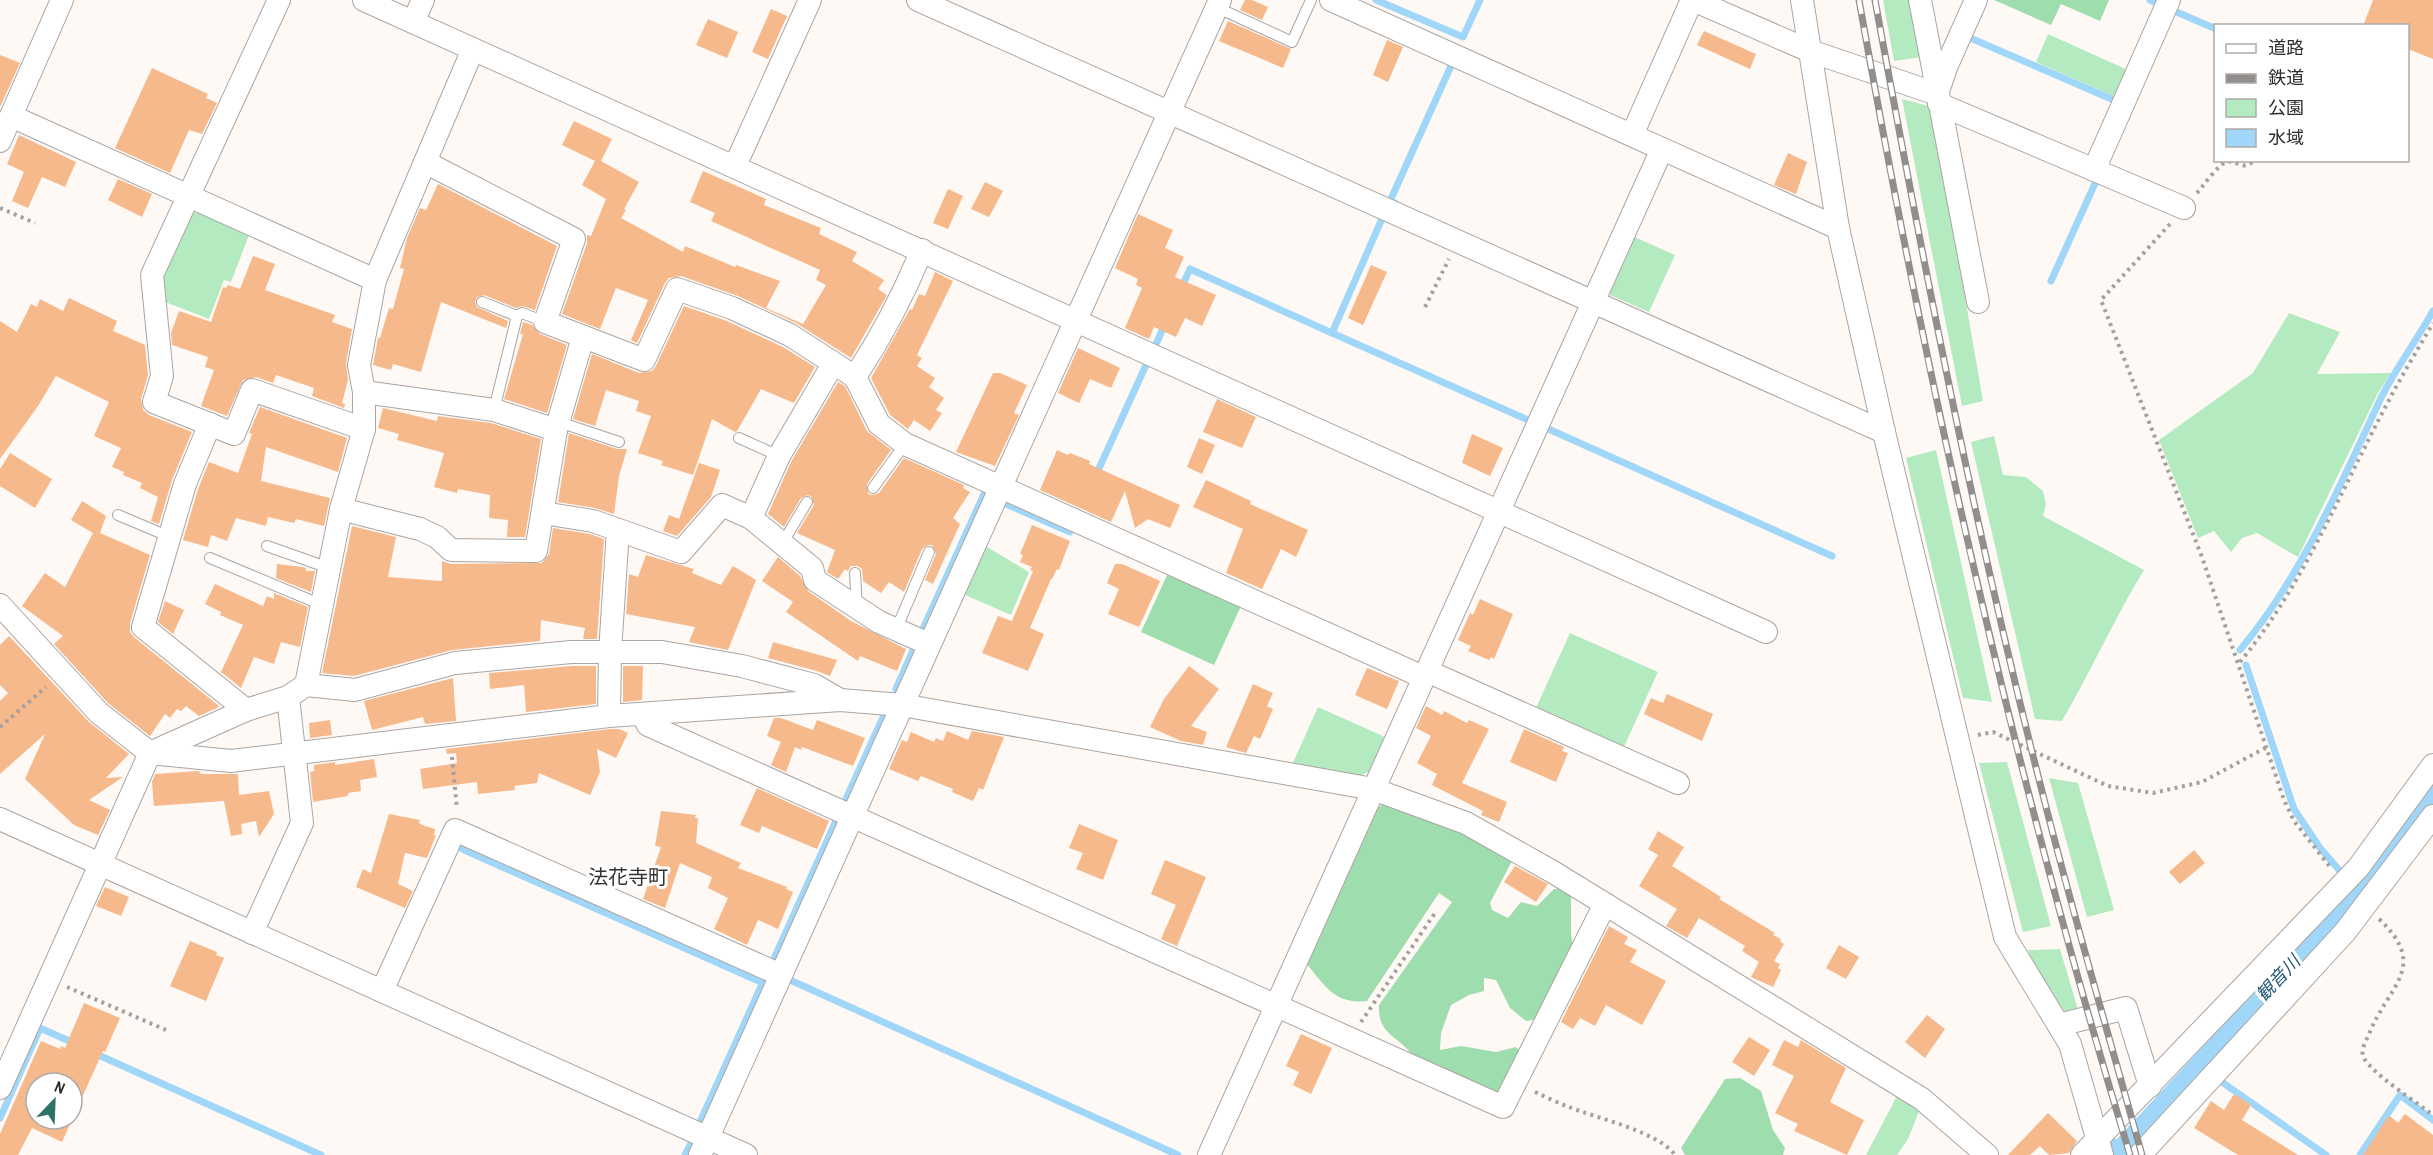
<svg xmlns="http://www.w3.org/2000/svg" width="2433" height="1155" font-family="'Archivo Narrow','Noto Sans JP',sans-serif">
	<style>
		.green { fill: #b3eac0 }
		.forest { fill: #9eddad }
		.water { fill: #a0d7f9 }
		.lines { fill: none; stroke-linecap: round; stroke-linejoin: round }
		.stream { stroke: #a0d7f9; stroke-width: 7 }
		.building { fill: #f6b98c; fill-rule: evenodd }
		.lane-casing { stroke: #aaa5a2; stroke-width: 12 }
		.street-casing { stroke: #aaa5a2; stroke-width: 24 }
		.path { stroke: #a4a09d; stroke-width: 4; stroke-dasharray: 3 4.5; stroke-linecap: butt }
		.lane { stroke: #fff; stroke-width: 10 }
		.street { stroke: #fff; stroke-width: 22 }
		.rail-casing { stroke: #928e8c; stroke-width: 7 }
		.rail { stroke: #fff; stroke-width: 4.5; stroke-dasharray: 14; stroke-linecap: butt }
		.labels { text-anchor: middle; dominant-baseline: central; stroke-width: 6; stroke-linejoin: round; paint-order: stroke }
		.water-label { font-size: 18px; font-style: italic; fill: #225875; stroke: #fff }
		.quarter-label { font-size: 20px; fill: #35312e; stroke: #fff }
	</style>
	<rect width="100%" height="100%" fill="#fff9f6"/>
	<!-- green -->
	<g class="green">
		<path d="M1883,0h30l10,57 -29,4z"/>
		<path d="M2048,34l82,37 -12,27 -82,-36z"/>
		<path d="M1902,99l30,8 51,294 -21,5z"/>
		<path d="M197,212l52,23 -18,47 -7,-2 -15,39 -49,-19 -2,-18 30,-68z"/>
		<path d="M1630,235l45,20 -26,57 -39,-17 -2,-8z"/>
		<path d="M2289,313l51,19 -23,42 74,-1 -13,20 -80,164 -41,-24 -15,5 -11,14 -17,-21 -16,7 -39,-98 94,-67z"/>
		<path d="M1994,436l9,39 23,2 17,14 3,13 -3,12 101,54c-30,49 -53,101 -82,151l-27,-2 -64,-277z"/>
		<path d="M1936,450l56,252 -29,-4 -57,-240z"/>
		<path d="M984,545l45,27 -18,43 -48,-21z"/>
		<path d="M1570,633l88,39 -35,77 -88,-39z"/>
		<path d="M1318,707l67,30 -16,35 -13,5 -65,-10z"/>
		<path d="M2007,762l44,164 -28,6 -44,-169z"/>
		<path d="M2049,778l29,5 36,127 -27,7z"/>
		<path d="M2060,949l19,64 -12,2 -35,-54 -4,-11z"/>
		<path d="M1898,1094l22,15 -12,30 -11,16h-31z"/>
	</g>
	<!-- forest -->
	<g class="forest">
		<path d="M1994,0h115l-9,21 -39,-17 -10,21z"/>
		<path d="M1168,573l73,33 -27,59 -73,-33z"/>
		<path d="M1384,804l51,14 78,41 -23,44 2,7 16,8 13,-16 16,4 17,-17h9l8,8v37l3,19 -35,66 -13,2 -16,-13 -14,-28 -12,-2v13l-15,4 -18,10 -10,28 -1,17 21,-4 35,6 20,-5 6,6 -18,38 -8,3 -82,-36c-13,-22 -37,-22 -35,-53l73,-103 -13,-9 -72,108c-33,4 -43,-17 -62,-39l66,-151z"/>
		<path d="M1740,1078l21,13 12,39 12,18 -2,7h-98l-4,-7 44,-69z"/>
	</g>
	<!-- water -->
	<path class="water" d="M2433,781v23l-69,95 -236,256h-34l14,-17 9,1 247,-266z"/>
	<g class="lines">
		<!-- stream -->
		<g class="stream">
			<path d="M1376,0l87,37 17,-37"/>
			<path d="M2150,0l9,4"/>
			<path d="M2172,10l44,19"/>
			<path d="M1968,37l148,64"/>
			<path d="M1395,203l-5,-2 61,-135"/>
			<path d="M2051,281l46,-102"/>
			<path d="M1181,289l9,-20 142,64 49,-112"/>
			<path d="M1332,333l196,87"/>
			<path d="M1156,344l9,-20"/>
			<path d="M1544,427l288,129"/>
			<path d="M1096,475l50,-110"/>
			<path d="M1006,504l64,28"/>
			<path d="M922,631l62,-137 3,1"/>
			<path d="M2240,650c62,-74 100,-165 141,-252 15,-30 36,-58 52,-87"/>
			<path d="M2246,665l48,144 26,39 20,23"/>
			<path d="M896,689l18,-41"/>
			<path d="M846,799l38,-84"/>
			<path d="M462,849l301,134"/>
			<path d="M773,961l63,-140"/>
			<path d="M790,980l388,175"/>
			<path d="M94,1053l227,102"/>
			<path d="M2219,1080l107,75"/>
			<path d="M0,1118l40,-90 36,16"/>
			<path d="M700,1122l64,-142"/>
			<path d="M685,1155l6,-12"/>
			<path d="M2360,1155l40,-60 33,25"/>
		</g>
	</g>
	<!-- building -->
	<g class="building">
		<path d="M1245,0h7l16,7 -6,13 -22,-10z"/>
		<path d="M2373,0h60v59l-25,-10v-23h-45z"/>
		<path d="M771,9l16,7 -19,43 -16,-7z"/>
		<path d="M708,19l30,13 -11,26 -31,-13z"/>
		<path d="M1228,21l63,28 -8,19 -64,-27z"/>
		<path d="M1704,31l52,23 -6,15 -53,-24z"/>
		<path d="M1387,40l16,7 -15,35 -15,-7z"/>
		<path d="M0,55l20,8 -20,44z"/>
		<path d="M152,68l56,26 -2,4 11,5 -15,31 -13,-4 -19,43 -55,-25z"/>
		<path d="M574,121l38,18 -11,22 38,21 -15,27 2,1 -5,8 62,34 2,-6 50,21 1,-2 44,16 -14,27 37,16 23,-39 -10,-5 4,-10 -109,-49 4,-8 -25,-11 13,-31 63,28 -2,6 57,23 -2,6 38,18 -5,9 32,19 -6,9 9,6 -36,63 -55,-35 -58,-27 -57,-20 -12,2 -4,5 -28,60 -6,-3 17,-40 -32,-12 -16,41 -38,-15 25,-71v-8l4,1 15,-37 -24,-14 13,-24 -33,-16z"/>
		<path d="M19,135l57,27 -11,25 -23,-10 -14,31 -16,-7 12,-29 -17,-8z"/>
		<path d="M1788,153l19,9 -11,32 -22,-9z"/>
		<path d="M118,179l34,15 -10,23 -34,-17z"/>
		<path d="M985,182l18,9 -14,26 -18,-8z"/>
		<path d="M438,184l119,62 -22,64 -13,-4 -6,2 -32,-13 -7,2 -2,5 2,5 31,14 -2,7 -65,-26 -20,70 -28,-8 -2,6 -18,-5 5,-27h2l9,-30 4,1 11,-40 -4,-1 7,-30 13,-30 6,2z"/>
		<path d="M948,189l15,7 -15,33 -15,-6z"/>
		<path d="M1138,214l35,16 -8,18 19,9 -9,20 41,18 -14,31 -17,-8 -9,19 -22,-10 -5,12 -24,-11 17,-40 -6,-3 2,-6 -23,-11z"/>
		<path d="M253,256l22,8 -10,26 70,25 -3,7 20,7 -6,34 2,17 -6,23 3,1 -1,4 -32,-12 2,-8 -38,-13 -3,8 -17,-6 -13,3 -16,36 -26,-10 13,-36 -9,-3 3,-10 -36,-12 -1,-12 8,-22 32,11 12,-35 3,1 2,-3 12,4z"/>
		<path d="M1371,265l16,7 -24,53 -15,-7z"/>
		<path d="M935,272l18,9 -36,74 5,3 -5,8 18,12 -6,9 15,11 -8,12 6,3 -12,18 -16,-11 -6,9 -18,-14 -19,-37 39,-69 2,1 7,-16 6,2z"/>
		<path d="M69,298l48,23 -4,10 32,14 3,30 -7,24 2,11 6,5 43,17 -20,48 -13,44 -8,-3 7,-24 -18,-9 2,-5 -19,-8 1,-3 -12,-5 9,-19 -27,-12 15,-34 -53,-26 -18,30 -38,53v-138l17,11 14,-28 6,3 3,-8 23,12z"/>
		<path d="M684,306l43,15 56,26 32,20 -21,36 -33,-14 -24,42 -2,1 -23,-13 -19,56 -32,-10 2,-4 -25,-8 13,-37 -15,-5 3,-10 -33,-11 -11,36 -22,-7 19,-65 47,19 13,-2 4,-5z"/>
		<path d="M523,322l9,3 8,9 27,11 -20,68 -43,-14 19,-65h-3z"/>
		<path d="M1078,348l42,20 -9,20 -21,-9 -11,24 -21,-10z"/>
		<path d="M993,373h7l27,12 -13,28 5,2 -24,51 -39,-14z"/>
		<path d="M838,382l7,4 22,45 24,19 -24,34 1,10 5,1 6,-2 25,-35 60,27 -1,3 7,4 -17,26 7,6 -27,60 -8,-4 11,-26 -4,-9h-4l-6,4 -18,43 -15,-10 -8,11 -18,-12 -1,-12 -4,-3h-7l-3,5 -3,-2 -7,10 -11,-7 8,-22 -38,-17 17,-28 -3,-9 -4,-1 -6,3 -17,29 -16,-13 23,-52z"/>
		<path d="M1217,399l39,18 -14,31 -39,-16z"/>
		<path d="M260,407l87,31 -9,34 -72,-25 -5,34 69,17 -6,28 -28,-7 -2,4 -26,-6 -2,9 -30,-8 -9,23 -16,-6 -3,12 -25,-7 15,-51 11,-27 29,11 14,-39 -3,-1z"/>
		<path d="M383,408l54,13 1,-5 53,7 50,16 -16,98h-18l1,-17 -19,-2 1,-23 -32,-6 -1,4 -23,-6 10,-34 -47,-13 2,-6 -21,-6z"/>
		<path d="M569,433l48,16h10l-8,27 -5,38 -19,-6 -37,-6z"/>
		<path d="M1472,434l31,14 -13,28 -28,-13z"/>
		<path d="M1199,438l16,7 -13,29 -15,-7z"/>
		<path d="M1057,450l11,5 2,-2 20,8 -1,3 91,41 -10,23 -22,-9 -13,9 -10,-37 -14,31 -71,-32z"/>
		<path d="M10,453l42,26 -17,29 -35,-22v-17z"/>
		<path d="M699,463l21,7 -9,27 -34,39 -14,-5 6,-16 10,4z"/>
		<path d="M1206,480l45,21 -1,3 58,26 -12,27 -15,-8 -19,40 -36,-16 17,-44 -50,-22z"/>
		<path d="M82,501l24,15 -6,17 50,22 -20,68v9l5,6 84,68 -2,2 -18,8 -13,-10 -5,5 -4,-2 -7,9 -5,-4 -15,22 -42,-33 -54,-59 9,-8 -41,-30 23,-33 20,14 28,-54 -22,-13z"/>
		<path d="M1032,525l38,16 -11,29 -2,-1 -5,10h-1l-21,49 14,6 -16,37 -46,-18 16,-37 14,5 21,-50 -3,-1 2,-3 -12,-5 3,-7 -3,-1z"/>
		<path d="M352,526l44,11 -8,40 54,4v-20l9,3 91,-1 7,-9 4,-26 37,6 14,5 -7,100h-14l2,-11 -44,-8 -1,21 -88,9 -98,26 -32,-3z"/>
		<path d="M646,555l48,14 -2,4 29,12 12,-19 23,14 -28,70 -39,-8 6,-15 -69,-13 3,-40 9,3z"/>
		<path d="M778,557l22,19 8,15 43,30 55,28 -9,22 -37,-15 -2,5 -72,-49 7,-10 -31,-21z"/>
		<path d="M277,564l26,3 3,1v3h9l-4,21 -35,-14z"/>
		<path d="M1115,564h7l38,17 -21,46 -31,-13 11,-25 -12,-6z"/>
		<path d="M215,584l48,22 4,-10 7,3v-6l34,14 -8,40 -19,-5 -7,22 -20,-7 -13,31 -20,-16 22,-47 -23,-10 1,-3 -16,-8z"/>
		<path d="M1480,599l33,15 -19,45 -3,-2 -2,3 -21,-9 3,-5 -13,-6 12,-27 3,2z"/>
		<path d="M165,601l19,9 -11,24 -15,-12z"/>
		<path d="M9,636l80,86 40,32 -23,24 17,-1 -34,23 21,10 -12,25 -24,-10 -49,-46 20,-45 -45,40v-73l8,-8 -8,-8v-40z"/>
		<path d="M773,642l64,18 -7,16 -13,-5 -49,-13z"/>
		<path d="M572,666h24v38l-70,8 -2,-27 -34,4 -1,-16z"/>
		<path d="M623,666h20l-1,34 -19,2z"/>
		<path d="M1189,666l30,23 -28,37 16,6 -4,13 -22,-4 -31,-14 14,-28z"/>
		<path d="M1367,668l32,13 -12,28 -32,-14z"/>
		<path d="M453,678l3,43 -31,3 -2,-7 -51,13 -8,-29z"/>
		<path d="M1253,684l20,9 -6,13 6,3 -13,30 -6,-3 -8,17 -20,-6z"/>
		<path d="M1667,694l46,20 -11,27 -58,-27 7,-16 12,5z"/>
		<path d="M1426,706l16,9 2,-4 23,12 2,-3 20,9 -27,54 45,19 -8,20 -18,-7 2,-4 -51,-26 5,-11 -20,-11 14,-27 -15,-8z"/>
		<path d="M774,718h7l32,12 4,-10 48,18 -12,28 -51,-19 -1,3 -6,-3 -9,25 -15,-7 10,-23 -14,-6z"/>
		<path d="M330,720l2,15 -22,3 -1,-15z"/>
		<path d="M610,729h9l9,4 -12,25 -19,-9 3,23 -10,23 -51,-22 -2,10 -23,3 1,4 -37,4 -1,-12 -54,7 -3,-20 37,-6 -1,-10 -9,1 -1,-5z"/>
		<path d="M1524,729l40,18 -2,4 6,2 -12,29 -46,-20z"/>
		<path d="M947,731l21,9 4,-9 32,6 -21,53 -4,-2 -6,13 -21,-9 1,-3 -32,-13 -3,5 -29,-12 13,-29 5,2 4,-10 23,10 2,-4 7,3z"/>
		<path d="M374,759l3,18 -17,3 1,11 -13,2v3l-35,6 -3,-30 4,-1v-6l21,-3v3z"/>
		<path d="M199,771l2,3h37l1,21 30,-4 5,23 -15,23 -3,-16 -15,3 1,10 -11,2 -7,-35 -70,5 -2,-24 3,-8z"/>
		<path d="M757,788l72,33 -12,28 -55,-23 -3,7 -19,-8z"/>
		<path d="M661,811l35,4 -1,3h3l-2,25 38,17 7,3 -3,5 49,19 -1,2 7,3 -15,37 -20,-9 -11,25 -33,-16 14,-31 -20,-10 4,-11 -32,-14 -15,45 -22,-9 18,-52 -6,-1z"/>
		<path d="M389,814l31,6 -1,3 6,3 10,3 -1,6h2l-9,23 -22,-5 -7,31 15,7 -8,17 -49,-21 7,-18 8,4z"/>
		<path d="M1079,824l39,16 -15,40 -27,-11 7,-16 -14,-5z"/>
		<path d="M1658,831l26,16 -12,19 49,31 -2,2 56,34 -2,2 8,4 -1,2 4,3 -10,17 6,3 -2,4 3,2 -8,17 -22,-10 8,-15 -17,-11 3,-5 -46,-28 -12,20 -21,-12 11,-17 -38,-23 19,-31 -10,-6z"/>
		<path d="M2194,850l11,13 -25,21 -11,-12z"/>
		<path d="M1165,860l41,17 -29,69 -16,-7 15,-34 -25,-11z"/>
		<path d="M1515,866l33,18 -12,18 -32,-20z"/>
		<path d="M105,887l24,10 -8,19 -25,-10z"/>
		<path d="M1609,926l19,11 -4,7 13,6 -7,12 36,19 -24,44 -36,-20 -11,21 -15,-8 -7,11 -12,-7z"/>
		<path d="M190,941l27,11 -1,3 8,3 -18,43 -36,-15z"/>
		<path d="M1839,945l20,12 -13,22 -20,-11z"/>
		<path d="M84,1003l36,15 -15,34 -2,-1 -41,91 -30,-14 -14,27h-18v-21l41,-93 19,8 1,-3 4,2zM36,1083h36v36h-36z"/>
		<path d="M1927,1015l18,14 -20,29 -20,-16z"/>
		<path d="M1301,1034l31,14 -21,46 -18,-9 6,-13 -13,-6z"/>
		<path d="M1749,1037l21,13 -16,26 -22,-14z"/>
		<path d="M1784,1040l14,7 3,-7 45,28 -16,34 34,18 -17,35 -53,-24 4,-7 -23,-11 19,-37 -22,-11z"/>
		<path d="M2234,1094l16,10v3l-8,13 56,35h-60l-44,-27 17,-27 13,9z"/>
		<path d="M2048,1113l29,28 -8,12 -20,2 -9,-9 -10,9h-22z"/>
		<path d="M2405,1114l28,21v20h-70l24,-37 3,-2 8,7z"/>
	</g>
	<g class="lines">
		<defs>
			<g id="lane">
				<path d="M1216,7l76,35 19,-42"/>
				<path d="M482,302l35,14 -23,94"/>
				<path d="M517,316l5,-3 23,9"/>
				<path d="M559,422l60,20"/>
				<path d="M739,438l40,18"/>
				<path d="M873,488l32,-44"/>
				<path d="M118,515l52,22"/>
				<path d="M782,544l25,-42"/>
				<path d="M267,546l62,22"/>
				<path d="M210,558l112,47"/>
				<path d="M855,573l2,35"/>
				<path d="M896,630l33,-78"/>
			</g>
			<g id="street">
				<path d="M279,0l-127,275 10,101 -8,26 80,32 18,-44 112,39"/>
				<path d="M364,0l1402,632"/>
				<path d="M918,0l966,432"/>
				<path d="M1331,0l507,228"/>
				<path d="M1693,0l117,51 127,43 10,-29 29,-65"/>
				<path d="M1802,0l36,228 46,204 121,505 65,107 32,111"/>
				<path d="M1920,0l58,302"/>
				<path d="M413,22l10,-22"/>
				<path d="M1939,104l245,104"/>
				<path d="M11,116l51,-116"/>
				<path d="M1632,135l60,-135"/>
				<path d="M0,141l11,-25 364,164"/>
				<path d="M425,162l149,77 -29,83 99,38 33,-71 55,19 58,27 65,42 24,47 26,20 518,233"/>
				<path d="M735,166l75,-166"/>
				<path d="M2094,170l75,-170"/>
				<path d="M855,377c27,-41 48,-81 67,-127"/>
				<path d="M364,392l130,18 62,20"/>
				<path d="M210,424l-25,60 -42,143 103,83"/>
				<path d="M341,509l79,20 17,8 14,13 85,1 20,-121 27,-93"/>
				<path d="M543,513l50,8 88,31 41,-47 29,13 61,50 3,12 64,42 50,22"/>
				<path d="M751,518l28,-62 54,-92"/>
				<path d="M0,605l99,108 51,40 81,8 378,-45 231,-16 62,5 471,84 93,34 87,49 369,227 65,56"/>
				<path d="M1427,671l251,112"/>
				<path d="M306,685l49,5 100,-27 116,-11h91l80,14 72,19 26,15"/>
				<path d="M642,714l6,11 855,382 102,-203"/>
				<path d="M609,716l1,-64 8,-122"/>
				<path d="M0,819l746,336"/>
				<path d="M252,933l50,-110 -14,-126"/>
				<path d="M382,991l73,-161 326,145"/>
				<path d="M2059,1025l67,-17 24,78"/>
				<path d="M0,1088l150,-335 96,-43 42,-13 18,-12 35,-176 23,-80v-37l-5,-27 16,-85 98,-231"/>
				<path d="M700,1155l520,-1155"/>
				<path d="M1209,1155l453,-1006"/>
				<path d="M2082,1155l276,-287 75,-103"/>
				<path d="M2140,1155l205,-223 88,-116"/>
			</g>
		</defs>
		<!-- lane casing -->
		<use href="#lane" class="lane-casing"/>
		<!-- street casing -->
		<use href="#street" class="street-casing"/>
		<!-- path -->
		<g class="path">
			<path d="M2197,193c6,-7 21,-28 29,-31 10,-3 17,9 26,0"/>
			<path d="M0,208l35,15"/>
			<path d="M2170,224l-69,76 101,257 82,243 10,21 37,47"/>
			<path d="M1425,307l24,-48"/>
			<path d="M2240,662c64,-78 101,-172 148,-260 14,-27 30,-53 45,-79"/>
			<path d="M0,727l46,-40"/>
			<path d="M1978,735l15,-3 115,54 45,7 49,-11 65,-35"/>
			<path d="M452,757l5,52"/>
			<path d="M2379,919c51,48 9,67 -10,115 -3,7 -8,15 -6,22 5,15 56,48 70,59"/>
			<path d="M67,987l99,43"/>
			<path d="M1361,1022l74,-109"/>
			<path d="M1535,1092c11,5 23,11 34,15 27,11 90,25 106,48"/>
		</g>
		<!-- lane -->
		<use href="#lane" class="lane"/>
		<!-- street -->
		<use href="#street" class="street"/>
		<defs>
			<g id="rail">
				<path d="M1859,0c69,390 155,776 271,1155"/>
				<path d="M1875,0c49,268 101,535 169,799 30,119 65,237 98,356"/>
			</g>
		</defs>
		<!-- rail casing -->
		<use href="#rail" class="rail-casing"/>
		<!-- rail -->
		<use href="#rail" class="rail"/>
	</g>
	<g class="labels">
		<!-- water labels -->
		<g class="water-label">
			<text transform="translate(2278 978) rotate(-47)">観音川</text>
		</g>
		<!-- quarter labels -->
		<g class="quarter-label">
			<text x="628" y="876">法花寺町</text>
		</g>
	</g>
	<!-- legend -->
	<rect x="2214" y="24" width="195" height="138" fill="#ffffff" stroke="#acabaa" stroke-width="1.5"/>
	<rect x="2226" y="44" width="30" height="9" fill="#ffffff" stroke="#acabaa" stroke-width="1.5"/>
	<text x="2268" y="54" font-size="18" fill="#2f2d2b">道路</text>
	<rect x="2226" y="74" width="30" height="9" fill="#928e8c" stroke="#acabaa" stroke-width="1.5"/>
	<text x="2268" y="84" font-size="18" fill="#2f2d2b">鉄道</text>
	<rect x="2226" y="99" width="30" height="18" fill="#b3eac0" stroke="#acabaa" stroke-width="1.5"/>
	<text x="2268" y="114" font-size="18" fill="#2f2d2b">公園</text>
	<rect x="2226" y="129" width="30" height="18" fill="#a0d7f9" stroke="#acabaa" stroke-width="1.5"/>
	<text x="2268" y="144" font-size="18" fill="#2f2d2b">水域</text>
	<!-- north arrow -->
	<g transform="translate(54 1101) rotate(23)"><circle r="28" fill="#ffffff" stroke="#acabaa" stroke-width="1.5"/>
	<path d="M0-4.5L10 22L0 15L-10 22Z" fill="#2d7267"/>
	<text y="-9" font-size="16" font-weight="bold" text-anchor="middle" fill="#2f2d2b">N</text>
	</g>
</svg>
